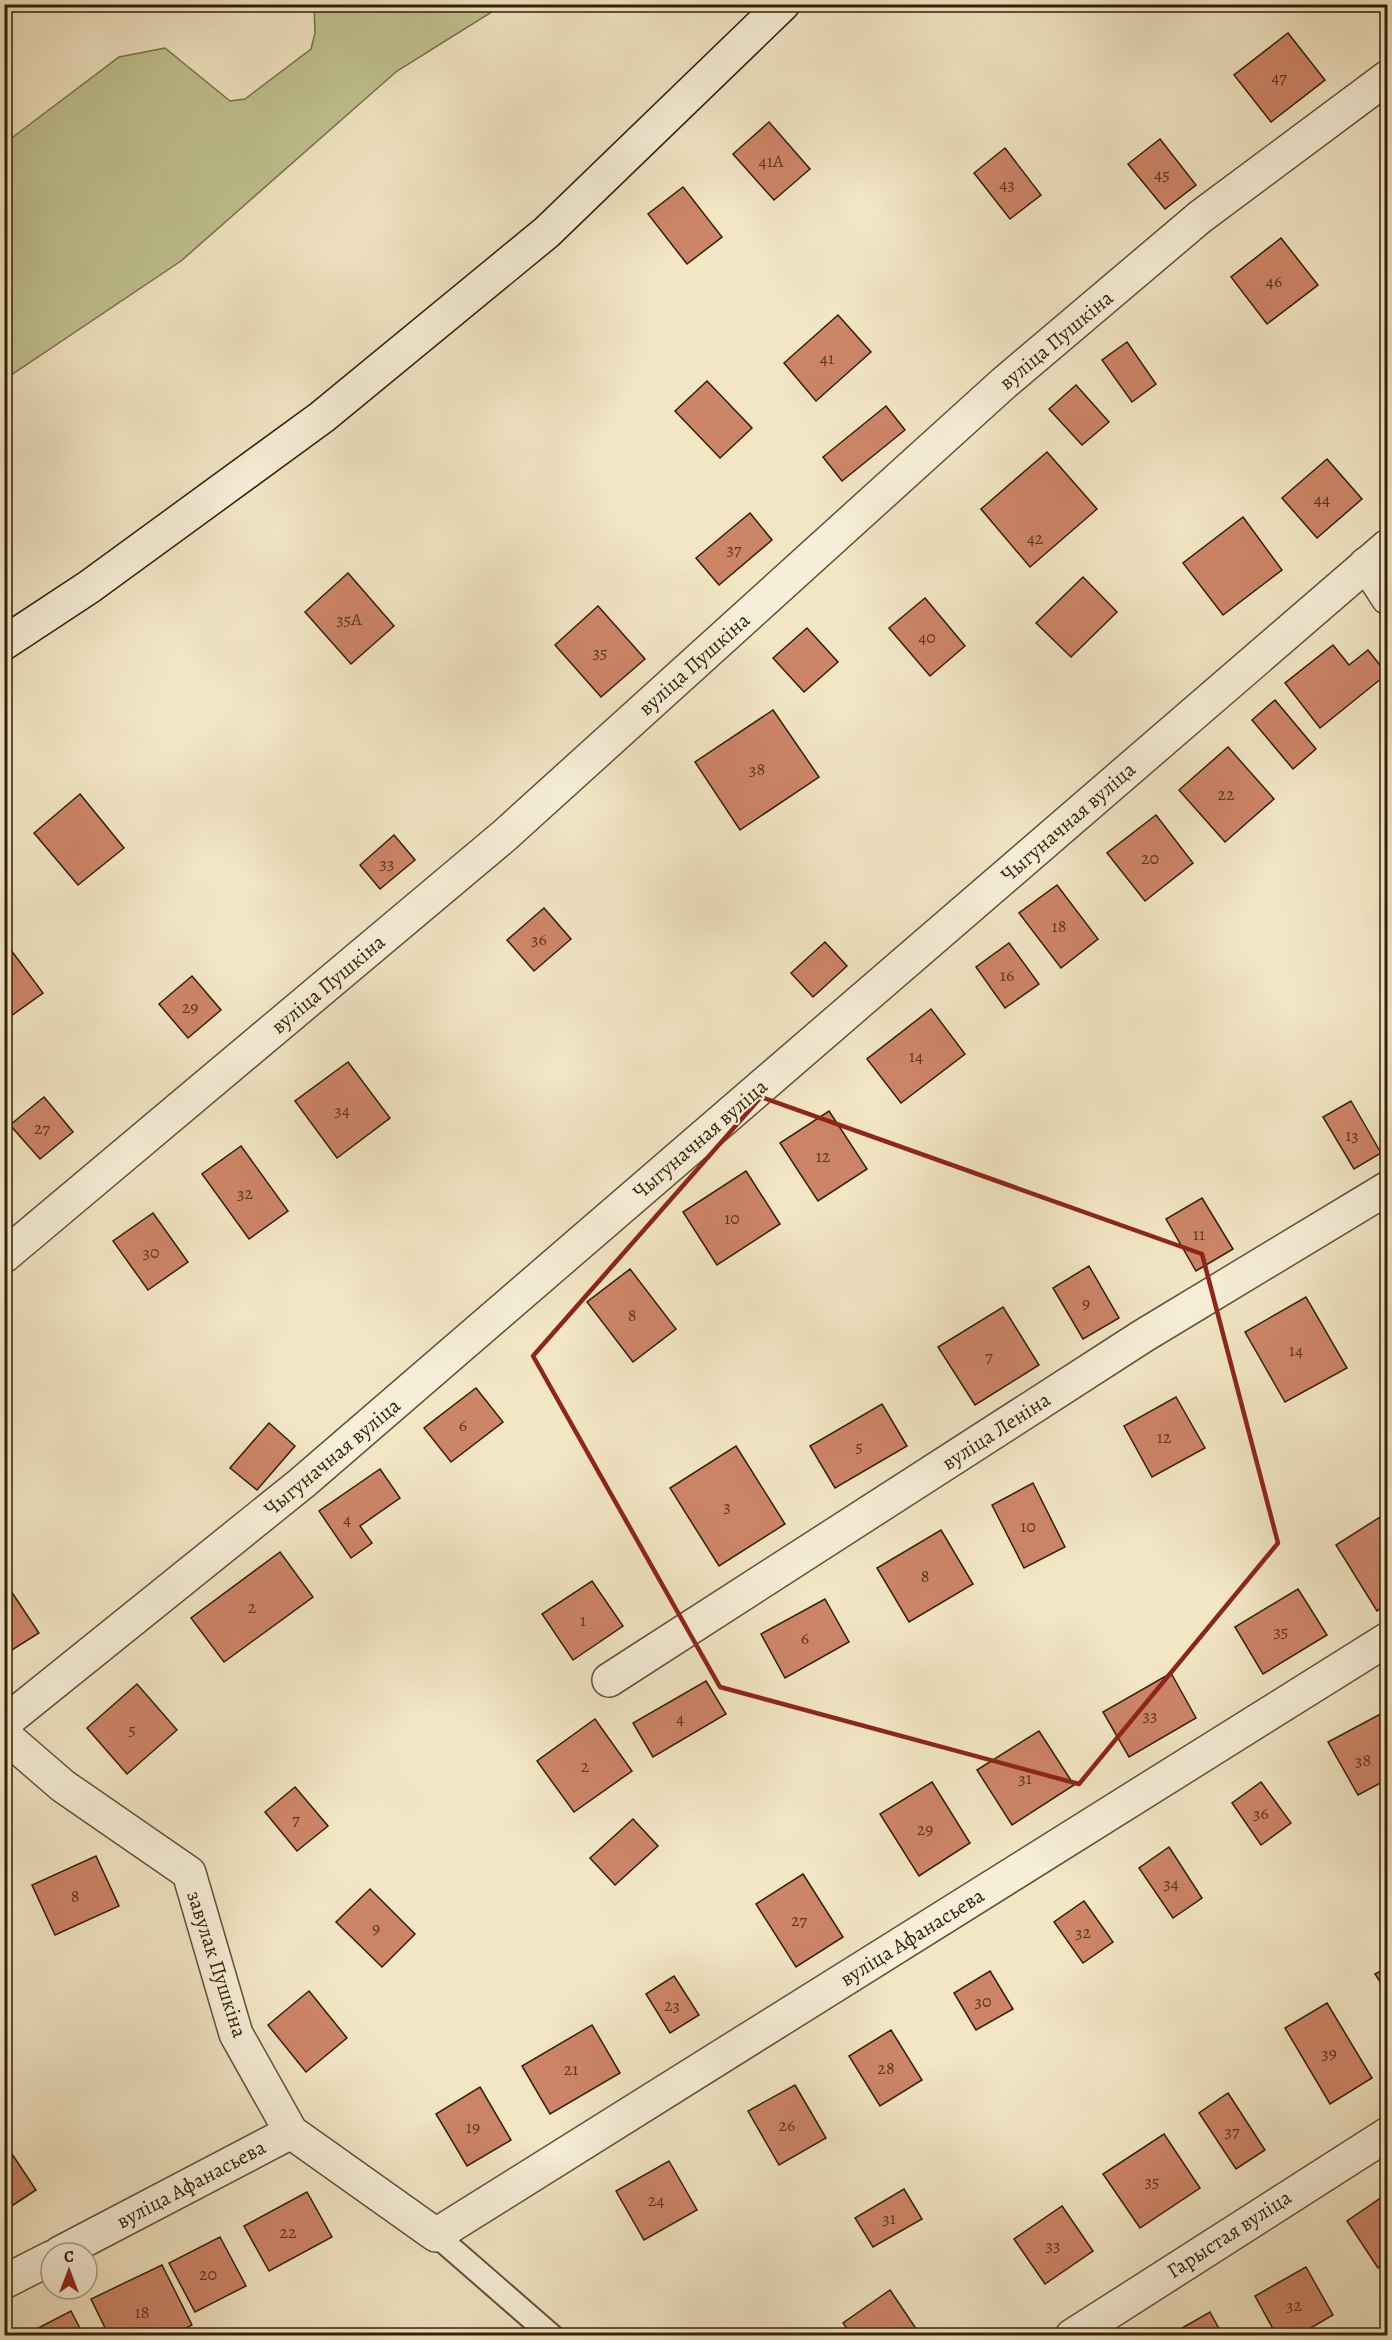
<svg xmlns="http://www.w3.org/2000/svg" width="1392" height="2340" font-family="Alegreya,serif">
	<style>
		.green { fill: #c0c390; stroke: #7a714a; stroke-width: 1.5 }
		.building { fill: #cd8568; stroke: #331f05; stroke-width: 1.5 }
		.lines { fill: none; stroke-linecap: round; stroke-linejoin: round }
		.lane-casing { stroke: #635135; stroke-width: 26 }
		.street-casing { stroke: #635135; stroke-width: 36 }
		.secondary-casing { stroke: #331f05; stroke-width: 36 }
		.path { stroke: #331f05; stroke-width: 4; stroke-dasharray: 1.5 3; stroke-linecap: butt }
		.lane { stroke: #f7efd9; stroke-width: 22 }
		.street { stroke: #f7efd9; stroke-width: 33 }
		.secondary { stroke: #f7efd9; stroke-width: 33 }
		.marked { fill: none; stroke: #8f2418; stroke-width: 4.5; stroke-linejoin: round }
		.labels { text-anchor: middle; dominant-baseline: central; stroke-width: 4.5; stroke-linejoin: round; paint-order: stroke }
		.number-label { font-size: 18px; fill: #5a381e }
		.street-label { font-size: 21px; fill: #331f05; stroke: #f7efd9 }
	</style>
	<rect width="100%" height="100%" fill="#f2e6c5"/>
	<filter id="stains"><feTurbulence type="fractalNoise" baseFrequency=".00333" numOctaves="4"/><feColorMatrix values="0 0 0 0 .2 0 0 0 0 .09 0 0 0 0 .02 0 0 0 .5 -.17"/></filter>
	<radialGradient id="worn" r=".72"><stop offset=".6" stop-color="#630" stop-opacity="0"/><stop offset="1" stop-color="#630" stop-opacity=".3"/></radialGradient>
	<!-- green -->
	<path class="green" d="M314,5h189l-106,66 -216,190 -176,118v-236l114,-86 46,-9 65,53 15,-2 66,-50 4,-16z"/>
	<!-- building -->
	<g class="building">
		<path d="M1375,4h13v17z"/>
		<path d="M1288,33l37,47 -54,42 -37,-47z"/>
		<path d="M769,122l41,47 -36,31 -41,-46z"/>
		<path d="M1160,139l36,46 -31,24 -37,-45z"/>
		<path d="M1005,148l36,47 -31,24 -36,-46z"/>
		<path d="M683,187l39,50 -35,27 -39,-50z"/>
		<path d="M1281,238l37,47 -51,39 -36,-47z"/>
		<path d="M838,315l33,37 -55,49 -32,-38z"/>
		<path d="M1127,342l29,42 -24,18 -30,-42z"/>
		<path d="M707,381l45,47 -32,30 -45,-47z"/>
		<path d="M1076,385l33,37 -27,23 -33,-36z"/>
		<path d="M886,406l19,24 -63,51 -19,-24z"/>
		<path d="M1047,452l50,57 -67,58 -49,-58z"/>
		<path d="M1327,459l35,40 -45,39 -35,-40z"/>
		<path d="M750,513l22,27 -53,45 -23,-27z"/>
		<path d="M1243,517l39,53 -59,45 -40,-52z"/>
		<path d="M348,573l46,53 -43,38 -46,-52z"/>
		<path d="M1083,577l34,35 -46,45 -35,-34z"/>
		<path d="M925,598l40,48 -35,30 -41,-48z"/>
		<path d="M598,606l47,53 -44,38 -46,-52z"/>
		<path d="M807,628l31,34 -34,30 -31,-34z"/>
		<path d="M1333,645l16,20 19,-15 19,24 -67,54 -35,-45z"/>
		<path d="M1275,700l41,49 -23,20 -41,-49z"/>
		<path d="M773,710l46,67 -79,53 -45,-68z"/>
		<path d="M1228,747l46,52 -49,43 -46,-52z"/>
		<path d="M80,794l44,54 -46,37 -44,-52z"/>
		<path d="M1156,815l37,48 -48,38 -38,-48z"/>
		<path d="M394,835l21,25 -35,29 -20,-24z"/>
		<path d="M1057,885l41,54 -37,29 -42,-55z"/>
		<path d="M544,908l27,31 -37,32 -27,-31z"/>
		<path d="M5,942l38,51 -39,28v-78z"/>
		<path d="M825,942l22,24 -34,31 -22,-24z"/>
		<path d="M1009,943l30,41 -34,24 -29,-41z"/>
		<path d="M192,976l29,34 -33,28 -29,-34z"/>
		<path d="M931,1009l34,45 -64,49 -34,-44z"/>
		<path d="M348,1062l42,56 -53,40 -42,-57z"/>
		<path d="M44,1097l29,35 -33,27 -30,-34z"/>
		<path d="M1351,1101l30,52 -27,16 -31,-52z"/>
		<path d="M829,1111l38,58 -49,32 -38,-58z"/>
		<path d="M241,1146l47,65 -39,28 -47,-65z"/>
		<path d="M746,1171l34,53 -63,41 -34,-53z"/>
		<path d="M1202,1198l31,51 -37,22 -30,-52z"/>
		<path d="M153,1213l35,49 -40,28 -35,-49z"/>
		<path d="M1089,1266l30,52 -36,21 -30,-51z"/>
		<path d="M630,1269l46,60 -43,33 -46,-60z"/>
		<path d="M1306,1297l41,71 -62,34 -40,-70z"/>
		<path d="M1003,1307l36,58 -64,40 -37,-58z"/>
		<path d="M476,1388l27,34 -52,40 -27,-34z"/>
		<path d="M1176,1397l29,51 -53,29 -28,-51z"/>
		<path d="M882,1404l25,42 -72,42 -25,-42z"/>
		<path d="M269,1423l26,23 -38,44 -27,-22z"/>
		<path d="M736,1446l49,78 -66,42 -49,-78z"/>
		<path d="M380,1469l20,29 -40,28 12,17 -21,15 -32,-47z"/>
		<path d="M1033,1483l32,64 -41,21 -32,-63z"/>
		<path d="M1388,1512v92l-11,7 -41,-66z"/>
		<path d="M941,1530l32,54 -64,38 -32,-54z"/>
		<path d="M280,1552l33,45 -89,65 -33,-44z"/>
		<path d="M592,1581l31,45 -50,34 -31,-46z"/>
		<path d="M5,1582l34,51 -35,22v-72z"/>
		<path d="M1298,1589l29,46 -64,39 -28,-47z"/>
		<path d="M825,1599l24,43 -64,36 -24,-44z"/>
		<path d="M1171,1673l25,45 -67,39 -26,-45z"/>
		<path d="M706,1681l20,33 -73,43 -20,-34z"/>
		<path d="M137,1684l40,46 -50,44 -40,-46z"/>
		<path d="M1388,1710v69l-30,16 -30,-53z"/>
		<path d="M595,1719l37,52 -58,41 -37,-51z"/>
		<path d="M1039,1731l35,54 -62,40 -35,-55z"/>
		<path d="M932,1782l38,61 -51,33 -39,-62z"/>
		<path d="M1261,1782l30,41 -30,22 -29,-42z"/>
		<path d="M295,1787l33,39 -31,25 -32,-39z"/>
		<path d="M633,1819l25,27 -43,39 -25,-27z"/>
		<path d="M1169,1847l33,51 -29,20 -34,-50z"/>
		<path d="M96,1856l23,50 -64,29 -23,-50z"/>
		<path d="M803,1874l40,63 -47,30 -40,-63z"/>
		<path d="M370,1889l45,45 -33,33 -46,-45z"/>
		<path d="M1084,1901l29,41 -30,21 -29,-41z"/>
		<path d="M1388,1967v27l-13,-20z"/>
		<path d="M990,1971l23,38 -37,21 -22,-37z"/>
		<path d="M674,1976l25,39 -29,18 -24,-39z"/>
		<path d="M309,1991l38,47 -41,34 -38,-47z"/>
		<path d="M1327,2003l45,75 -42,26 -45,-76z"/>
		<path d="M592,2025l28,48 -70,41 -28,-48z"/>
		<path d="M891,2030l31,50 -42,26 -31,-50z"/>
		<path d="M795,2085l31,53 -47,27 -31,-54z"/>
		<path d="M480,2087l31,53 -44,26 -31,-52z"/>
		<path d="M1228,2093l37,57 -29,19 -37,-56z"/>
		<path d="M1164,2134l36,54 -60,40 -37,-54z"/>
		<path d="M8,2148l28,42 -32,21v-60z"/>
		<path d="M669,2161l28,49 -53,30 -28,-49z"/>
		<path d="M904,2189l18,30 -49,28 -18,-29z"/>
		<path d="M307,2192l25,45 -63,34 -25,-45z"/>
		<path d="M1388,2193v69l-10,6 -31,-47z"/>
		<path d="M1062,2206l31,45 -48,33 -31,-45z"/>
		<path d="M220,2237l26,49 -51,26 -26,-49z"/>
		<path d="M162,2265l30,60 -21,11h-62l-18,-37z"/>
		<path d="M1306,2267l27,48 -36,21h-20l-22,-40z"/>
		<path d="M890,2290l31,46h-69l-9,-13z"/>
		<path d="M71,2311l13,25h-61z"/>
		<path d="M1210,2312l13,24h-55z"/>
	</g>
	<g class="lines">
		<defs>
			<path id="lane" d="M436,2235l116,101"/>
			<g id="street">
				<path d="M1366,564l22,34"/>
				<path d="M4,1256l500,-420 500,-453 196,-166 188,-140"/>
				<path d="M609,1680l534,-344 245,-148"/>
				<path d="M4,1723l298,-240 1086,-937"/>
				<path d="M4,1735l59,51 126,87 47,161 55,98 145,103 952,-596"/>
				<path d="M60,2253l231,-121"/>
				<path d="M4,2282l47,-24"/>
				<path d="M1072,2336l316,-202"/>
			</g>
			<path id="secondary" d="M4,643l85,-56 233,-170 225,-185 236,-228"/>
		</defs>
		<!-- lane casing -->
		<use href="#lane" class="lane-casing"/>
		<!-- street casing -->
		<use href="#street" class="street-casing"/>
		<!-- secondary casing -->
		<use href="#secondary" class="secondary-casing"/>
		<!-- path -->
		<path class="path" d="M4,6l3,-2"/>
		<!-- lane -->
		<use href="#lane" class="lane"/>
		<!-- street -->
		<use href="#street" class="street"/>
		<!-- secondary -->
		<use href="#secondary" class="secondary"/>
	</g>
	<!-- marked area -->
	<path class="marked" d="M761,1097l441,157 76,289 -199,241 -359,-97 -187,-331z"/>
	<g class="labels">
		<!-- number labels -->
		<g class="number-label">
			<text x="1279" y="77">47</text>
			<text x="771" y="161">41А</text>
			<text x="1162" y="174">45</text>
			<text x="1007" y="184">43</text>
			<text x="1274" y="281">46</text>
			<text x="827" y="358">41</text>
			<text x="1322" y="499">44</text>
			<text x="1035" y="538">42</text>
			<text x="734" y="549">37</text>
			<text x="349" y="619">35А</text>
			<text x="927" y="637">40</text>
			<text x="600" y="652">35</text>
			<text x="757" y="769">38</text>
			<text x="1226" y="794">22</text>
			<text x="1150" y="858">20</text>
			<text x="387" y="863">33</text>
			<text x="1059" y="926">18</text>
			<text x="539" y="939">36</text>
			<text x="1007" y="975">16</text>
			<text x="190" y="1007">29</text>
			<text x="916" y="1056">14</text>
			<text x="342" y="1110">34</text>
			<text x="42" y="1128">27</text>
			<text x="1352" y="1135">13</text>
			<text x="823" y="1156">12</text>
			<text x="245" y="1193">32</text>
			<text x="732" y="1218">10</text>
			<text x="1199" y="1234">11</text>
			<text x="151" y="1252">30</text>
			<text x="1086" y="1303">9</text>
			<text x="632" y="1315">8</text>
			<text x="1296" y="1350">14</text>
			<text x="989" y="1356">7</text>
			<text x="463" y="1425">6</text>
			<text x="1164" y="1437">12</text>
			<text x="859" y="1446">5</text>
			<text x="727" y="1506">3</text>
			<text x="347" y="1519">4</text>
			<text x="1028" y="1526">10</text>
			<text x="925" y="1576">8</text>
			<text x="252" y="1607">2</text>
			<text x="583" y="1620">1</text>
			<text x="1281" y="1631">35</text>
			<text x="805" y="1638">6</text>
			<text x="1150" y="1715">33</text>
			<text x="680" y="1718">4</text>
			<text x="132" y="1729">5</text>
			<text x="1363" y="1760">38</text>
			<text x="585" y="1766">2</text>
			<text x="1025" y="1778">31</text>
			<text x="1261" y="1813">36</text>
			<text x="296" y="1819">7</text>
			<text x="925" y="1829">29</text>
			<text x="1171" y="1883">34</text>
			<text x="75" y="1896">8</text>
			<text x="799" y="1920">27</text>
			<text x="376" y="1928">9</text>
			<text x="1083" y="1932">32</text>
			<text x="983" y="2001">30</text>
			<text x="672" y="2005">23</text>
			<text x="1329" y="2053">39</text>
			<text x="886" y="2068">28</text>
			<text x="571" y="2069">21</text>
			<text x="787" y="2125">26</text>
			<text x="473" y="2127">19</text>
			<text x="1232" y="2131">37</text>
			<text x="1152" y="2181">35</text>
			<text x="656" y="2200">24</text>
			<text x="889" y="2218">31</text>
			<text x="288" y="2232">22</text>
			<text x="1053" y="2245">33</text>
			<text x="208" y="2274">20</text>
			<text x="1294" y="2305">32</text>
			<text x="142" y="2312">18</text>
		</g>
		<!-- street labels -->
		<g class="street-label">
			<text transform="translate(1056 340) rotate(-40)">вуліца Пушкіна</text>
			<text transform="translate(694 664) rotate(-42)">вуліца Пушкіна</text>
			<text transform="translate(1068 822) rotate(-41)">Чыгуначная вуліца</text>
			<text transform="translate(328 984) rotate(-40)">вуліца Пушкіна</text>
			<text transform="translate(700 1139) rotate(-41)">Чыгуначная вуліца</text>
			<text transform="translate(996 1431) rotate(-33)">вуліца Леніна</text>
			<text transform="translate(332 1457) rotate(-40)">Чыгуначная вуліца</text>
			<text transform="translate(912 1937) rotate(-32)">вуліца Афанасьева</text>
			<text transform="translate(217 1964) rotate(72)">завулак Пушкіна</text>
			<text transform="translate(191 2184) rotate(-28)">вуліца Афанасьева</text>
			<text transform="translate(1229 2234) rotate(-33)">Гарыстая вуліца</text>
		</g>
	</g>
	<!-- margin -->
	<rect width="1392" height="2340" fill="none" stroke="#f2e6c5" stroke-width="24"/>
	<rect x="6" y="6" width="1380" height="2328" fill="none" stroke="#331f05" stroke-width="3"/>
	<rect x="12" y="12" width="1368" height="2316" fill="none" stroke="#331f05" stroke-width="1.5"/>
	<!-- north arrow -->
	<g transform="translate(69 2271)"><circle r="28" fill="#f7efd9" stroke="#a99c84" stroke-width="1.5"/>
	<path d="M0-4.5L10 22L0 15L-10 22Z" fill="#8f2418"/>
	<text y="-9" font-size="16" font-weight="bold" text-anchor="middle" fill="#331f05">С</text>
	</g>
	<rect width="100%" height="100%" filter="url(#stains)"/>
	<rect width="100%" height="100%" fill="url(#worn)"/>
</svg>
